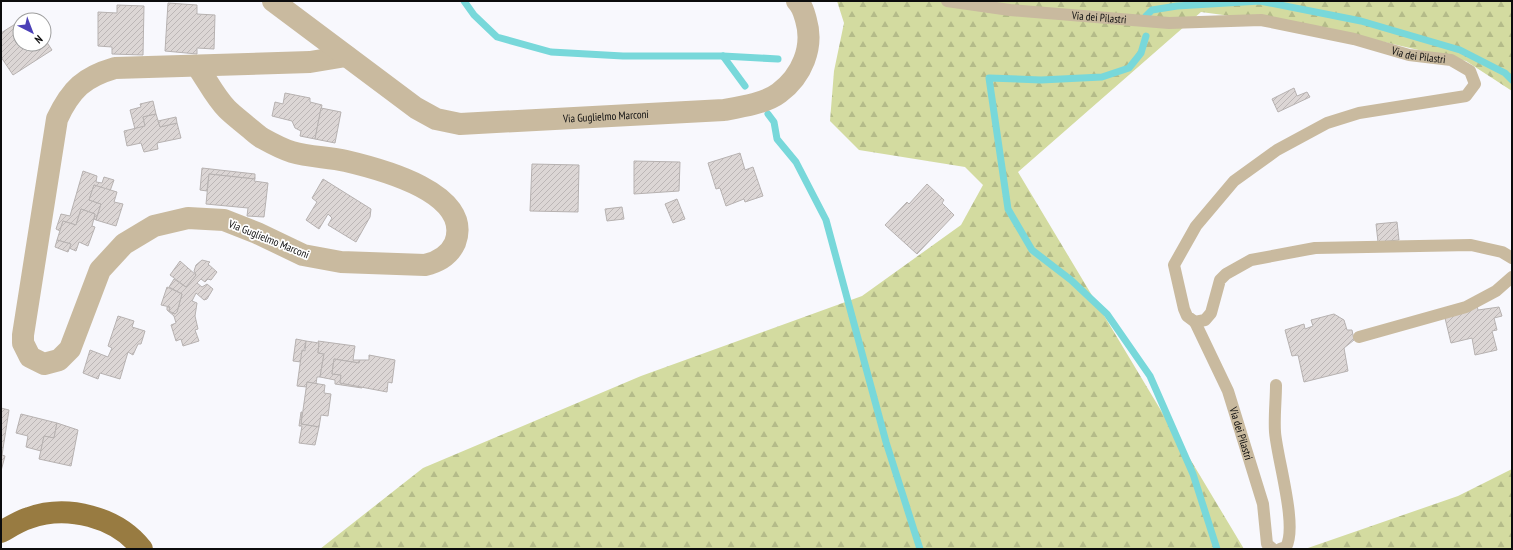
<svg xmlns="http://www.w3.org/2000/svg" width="1513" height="550" font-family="'PT Sans Narrow',sans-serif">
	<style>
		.forest { fill: url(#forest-firs) }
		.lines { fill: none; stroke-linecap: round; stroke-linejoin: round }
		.stream { stroke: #78d8da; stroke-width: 7 }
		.building { fill: url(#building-hatch); stroke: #b7b2b1 }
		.service { stroke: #c9ba9f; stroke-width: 12 }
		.minor { stroke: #c9ba9f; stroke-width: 22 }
		.tertiary { stroke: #c9ba9f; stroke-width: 22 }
		.trunk { stroke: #987b41; stroke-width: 22 }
		.labels { text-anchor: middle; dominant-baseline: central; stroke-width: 3.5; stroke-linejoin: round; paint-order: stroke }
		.street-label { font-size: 11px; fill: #0c0c0d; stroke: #fff }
	</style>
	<defs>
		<pattern id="forest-firs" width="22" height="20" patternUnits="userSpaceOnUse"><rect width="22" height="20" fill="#d3dba0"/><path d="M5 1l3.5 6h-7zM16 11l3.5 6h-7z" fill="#b4bb89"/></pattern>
		<pattern id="building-hatch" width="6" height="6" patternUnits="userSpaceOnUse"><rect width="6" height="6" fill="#dcd6d5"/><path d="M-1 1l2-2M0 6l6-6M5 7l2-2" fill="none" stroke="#bcb6b6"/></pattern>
	</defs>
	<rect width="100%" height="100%" fill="#f8f8fd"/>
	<!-- forest -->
	<g class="forest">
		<path d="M837,1h675v90l-46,-30 -138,-32 -127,-17 -183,160 226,377h-924l103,-81 218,-92 221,-80 99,-71 22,-40 -18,-18 -106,-17 -29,-29 4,-50 10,-48z"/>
		<path d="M1512,469v80h-207l153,-53z"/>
	</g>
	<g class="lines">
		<!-- stream -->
		<g class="stream">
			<path d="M464,1l10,14 23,22 54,15 72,4h100l55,3"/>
			<path d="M1146,16l6,-6 25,-4 83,-5 101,20 99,29 45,23 7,7"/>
			<path d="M1146,36l-5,17 -12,15 -27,9 -61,3 -52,-2 19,131 24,41 39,30 36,34 43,62 43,98 24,75"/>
			<path d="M723,56l22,30"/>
			<path d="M768,114l6,8 3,17 19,23 30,58 60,222 34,107"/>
		</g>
	</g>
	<!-- building -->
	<g class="building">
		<path d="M168,3l29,2v9l18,1 -1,34 -17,-1v6l-32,-3z"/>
		<path d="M117,5l27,1 -1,49 -31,-1v-7l-14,-1v-34l19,1z"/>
		<path d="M28,15l4,5h-11z"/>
		<path d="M20,21v23h24v-6l8,12 -39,25 -12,-18v-24z"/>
		<path d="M1294,88l3,8 10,-4 3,5 -32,15 -6,-13z"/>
		<path d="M285,93l25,5v4l12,3 -7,34 -15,-3 1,-5 -6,-3 -3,-7 -20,-5 3,-14 8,2z"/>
		<path d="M153,101l3,13 -13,3 2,9 -10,3 -5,-19 11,-3 -1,-3z"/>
		<path d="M321,108l20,4 -6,31 -20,-4z"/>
		<path d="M156,114l4,13 17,-4 4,15 -24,5 1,6 -14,3 -3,-9 -14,3 -3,-15 21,-5 -2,-9z"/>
		<path d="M176,117l1,6 -17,4 -2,-6z"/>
		<path d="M740,153l5,17 8,-3 10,29 -18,6 -1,-3 -18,7 -6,-18 -4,1 -8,-26z"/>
		<path d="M634,161l46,1 -1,29 -45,3z"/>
		<path d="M532,164l47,1 -1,47 -48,-1z"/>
		<path d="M202,168l53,6v5l-46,-5 -2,17 -7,-1z"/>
		<path d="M83,171l14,5 -1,6 6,1 2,-6 10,3 -4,11 -16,-6 -5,15 12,4 -5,16 -2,-1 1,-5 -14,-5 -5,16 -13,-4 -3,10 -4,-2 5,-15 9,2z"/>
		<path d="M209,174l46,5 -1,2 14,2 -4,34 -17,-1 1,-8 -42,-4z"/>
		<path d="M323,179l48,30 -1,8 -14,25 -28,-17 4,-7 -4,-4 -9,15 -13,-9 11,-18 -5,-4z"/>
		<path d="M927,184l17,16 -2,3 12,12 -37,39 -32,-29 22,-23 2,2z"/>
		<path d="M94,185l23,7 -3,10 9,2 -7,22 -20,-6 5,-16 -12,-4z"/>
		<path d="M677,199l8,20 -12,4 -8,-19z"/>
		<path d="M622,207l2,12 -17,2 -2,-12z"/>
		<path d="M81,209l14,5 -3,12 3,1 -7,19 -9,-4 -3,9 -7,-3 2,-4 -14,-4 6,-19 13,4z"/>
		<path d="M1397,222l2,18 -21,2 -2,-18z"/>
		<path d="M57,240l14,4 -3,8 -13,-5z"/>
		<path d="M202,260l8,2 -2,2 9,8 -6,8 -3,-1 -3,3 -4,-3 -4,4 5,4 5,-3 6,5 -6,10 -3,1 -8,-7 -4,8 5,2 -2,13 3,13 -3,1 4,11 -16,5 -2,-7 -5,2 -5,-16 5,-2 -2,-7 -7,-6v-3h3l-1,4 6,3 2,-2 5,-18 -13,-7 5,-8 12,8 10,-12 -2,-4 2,-6z"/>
		<path d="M180,261l16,14 -10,12 -16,-12z"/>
		<path d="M167,287l15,7 -5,18 -2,2 -6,-3 1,-4 -9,-2z"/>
		<path d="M1477,306l1,4 21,-3 3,9 -8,2 3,12 -5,1 5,19 -22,5 -3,-17 -21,5 -6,-25z"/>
		<path d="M1334,314l10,6 3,10h5l2,10 -10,8 4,23 -44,11 -6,-27 -6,1 -7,-26 19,-6 1,5 8,-3 -2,-6z"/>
		<path d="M118,316l16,5 -2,6 13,4 -4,13h-3l-5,11 -5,-3 -8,27 -20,-6 -2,6 -15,-6 7,-23 18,7 4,-9 -4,-2z"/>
		<path d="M296,339l10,2 -5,21 -8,-1z"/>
		<path d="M306,341l13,2 -1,10 6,1 -4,23h-3l-1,7 -9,-2v5l-10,-1 5,-36 3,1z"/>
		<path d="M318,341l37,5 -2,14h7l-1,3 -25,-4 -2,15 9,1 -1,8 22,3v2l-27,-4v-4l-15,-3 4,-23 -6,-1 1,-10z"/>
		<path d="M369,355l26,5 -3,23 -4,-1 -1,10 -47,-9 1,-8 -9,-1 2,-15 25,4 1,-3h9z"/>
		<path d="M307,382l18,3 -1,8 7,1 -3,22 -7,-1 -2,12 -18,-3z"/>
		<path d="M1,408l8,2 -7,45 3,1 -4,15z"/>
		<path d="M301,412h1l-1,12 18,3 -4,18 -16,-2 3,-17h-3z"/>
		<path d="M21,414l36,9 -3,15 -10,-2 -3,15 -15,-4 2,-11 -12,-3z"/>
		<path d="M57,423l21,7 -7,36 -32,-7 5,-23 10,2z"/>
	</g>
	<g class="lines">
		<!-- service -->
		<g class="service">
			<path id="s1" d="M947,1l63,9 159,13 92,-3 93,19 55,16 42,5 19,11 5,13 -9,12 -107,17 -32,10 -50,27 -43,31 -38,45 -22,39 10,44 3,7 8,6 10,-2 6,-7 9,-33 6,-6 25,-14 64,-12 156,-3 31,7 10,6"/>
			<path id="s2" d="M1195,322l33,69 35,113 4,40 6,5"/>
			<path d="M1359,337l107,-30 30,-16 16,-14"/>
			<path d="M1276,385c0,15 -2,31 -1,47 2,26 23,94 11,115l-6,2"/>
		</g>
		<!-- minor -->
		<path class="minor" d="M197,66c10,14 18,31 30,43 6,6 14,12 21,18 4,3 9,8 14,11 9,5 20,11 30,14 17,5 37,5 54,9 34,8 128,32 109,82 -6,13 -17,19 -30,22l-84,-3 -38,-7 -46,-22 -33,-13 -36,-2 -34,8 -30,18 -24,26 -30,79 -11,11 -15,4 -14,-7 -7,-14v-8l34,-216c14,-30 27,-42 58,-51l195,-6 36,-6"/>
		<!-- tertiary -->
		<path class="tertiary" id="s3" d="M273,1l143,107 20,11 24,5 264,-14c17,-3 42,-7 55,-17 23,-17 35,-46 27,-73 -2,-7 -3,-13 -9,-19"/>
		<!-- trunk -->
		<path class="trunk" d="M1,532c9,-5 18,-11 28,-14 38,-14 88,-1 113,31"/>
	</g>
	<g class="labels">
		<!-- street labels -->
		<g class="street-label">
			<text stroke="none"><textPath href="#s1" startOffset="153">Via dei Pilastri</textPath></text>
			<text stroke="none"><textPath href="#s1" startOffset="477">Via dei Pilastri</textPath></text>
			<text stroke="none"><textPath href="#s3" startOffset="372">Via Guglielmo Marconi</textPath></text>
			<text transform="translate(269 239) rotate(22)">Via Guglielmo Marconi</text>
			<text stroke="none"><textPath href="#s2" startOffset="121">Via dei Pilastri</textPath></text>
		</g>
	</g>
	<!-- border -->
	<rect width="1513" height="550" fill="none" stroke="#0c0c0d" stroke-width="4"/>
	<!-- north arrow -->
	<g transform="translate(32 32) rotate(138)"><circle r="19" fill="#ffffff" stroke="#9e9e9e"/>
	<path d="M0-3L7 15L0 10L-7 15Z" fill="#4b40b7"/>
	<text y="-6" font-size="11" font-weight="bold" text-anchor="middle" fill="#0c0c0d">N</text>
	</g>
</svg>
